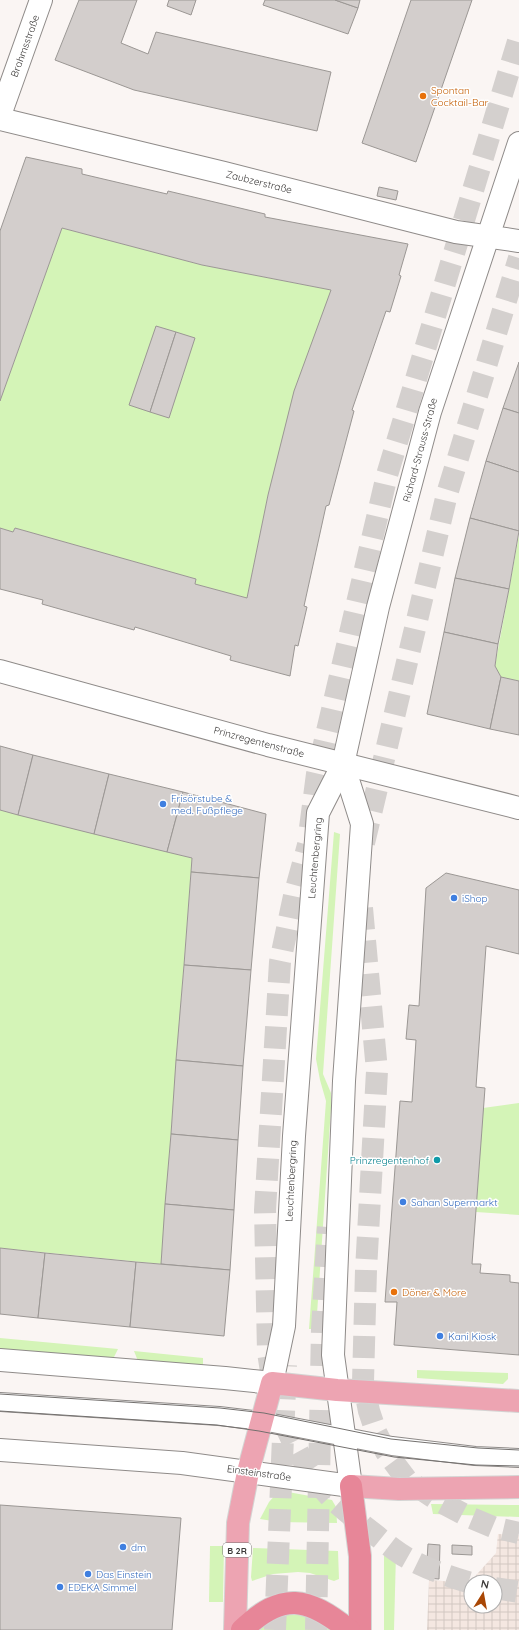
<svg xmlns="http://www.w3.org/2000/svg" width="519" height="1630" font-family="Quicksand,sans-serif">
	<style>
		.industrial { fill: url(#industrial-grid); fill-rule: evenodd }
		.green { fill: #d4f4b7 }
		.building { fill: #d3cecc; stroke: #9b9794 }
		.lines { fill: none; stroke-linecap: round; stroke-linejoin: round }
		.trunk-tunnel { stroke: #d4d0ce; stroke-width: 22; stroke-dasharray: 22 11; stroke-linecap: butt }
		.service-casing { stroke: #8f8b89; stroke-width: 20 }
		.minor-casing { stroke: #8f8b89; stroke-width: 24 }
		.secondary-casing { stroke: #8f8b89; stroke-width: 24 }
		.primary-casing { stroke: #d4d4d3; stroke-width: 24 }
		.trunk-casing { stroke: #d4d4d3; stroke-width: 24 }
		.service { stroke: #fff; stroke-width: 18 }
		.minor { stroke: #fff; stroke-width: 22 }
		.secondary { stroke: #fff; stroke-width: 22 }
		.primary { stroke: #eda4b2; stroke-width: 22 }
		.trunk { stroke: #e78698; stroke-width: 22 }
		.tram { stroke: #73706e; stroke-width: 1 }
		.food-dot { fill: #e8710a; stroke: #fff; stroke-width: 1.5 }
		.shop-dot { fill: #3f7fe0; stroke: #fff; stroke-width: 1.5 }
		.culture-dot { fill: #0f9aa8; stroke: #fff; stroke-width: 1.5 }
		.labels { text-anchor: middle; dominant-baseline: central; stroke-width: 3; stroke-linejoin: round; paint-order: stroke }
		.shield { fill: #fff; stroke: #767574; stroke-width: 1 }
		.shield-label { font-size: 9px; font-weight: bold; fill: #3c3a39 }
		.street-label { font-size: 10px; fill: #3c3a39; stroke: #fff }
		.food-label { font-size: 10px; fill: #c56008; stroke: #fff; text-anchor: start }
		.shop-label { font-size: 10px; fill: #366cbe; stroke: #fff; text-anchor: start }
		.culture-label { font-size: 10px; fill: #0d838f; stroke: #fff; text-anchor: end }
	</style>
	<defs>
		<pattern id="industrial-grid" width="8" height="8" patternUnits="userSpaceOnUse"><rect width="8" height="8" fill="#f4e7e1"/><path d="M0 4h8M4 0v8" fill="none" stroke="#d2c7c2"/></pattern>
	</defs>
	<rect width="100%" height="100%" fill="#faf5f3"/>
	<!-- industrial -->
	<path class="industrial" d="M498,1534l21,1v95h-92l2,-50 40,3 27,-30zM471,1582h24v24h-24z"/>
	<!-- green -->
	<g class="green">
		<path d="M62,228l140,37 129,25 -63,205 -21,103 -52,-14 1,-5 -181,-51 -2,4 -13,-4v-127z"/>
		<path d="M519,535v146l-18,-4 -6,-11z"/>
		<path d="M0,810l192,48 -31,406 -161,-16z"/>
		<path d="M334,832l6,2 -17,240 8,19v15l-15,221h-7l17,-228 -6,-21 -4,-21z"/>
		<path d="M519,1103v112l-43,-3 7,-104z"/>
		<path d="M0,1338l118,11 -5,10 -113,-10z"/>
		<path d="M134,1351l69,7v8l-65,-5z"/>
		<path d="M417,1370l91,3v6l-5,5 -86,-6z"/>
		<path d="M278,1492h10l44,8 4,7 1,16 -58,-1 -19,-3 9,-17z"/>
		<path d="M431,1504l88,1v12l-86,-3z"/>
		<path d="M210,1546h14l-1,56h-14z"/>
		<path d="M253,1548l85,3 1,28 -5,2 -24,-8 -12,-1 -25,2 -21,7 -1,-4z"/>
		<path d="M384,1553h12l-2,77h-10z"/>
		<path d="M297,1611l30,14 3,5h-70l8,-10z"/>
	</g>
	<!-- building -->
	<g class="building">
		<path d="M79,0h58l-16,43 27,11 8,-22 175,40 -14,59 -183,-41 -79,-30z"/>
		<path d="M169,0h27l-5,15 -24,-9z"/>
		<path d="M265,0h70l23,8 -10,26 -85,-29z"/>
		<path d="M335,0h25l-2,8z"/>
		<path d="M411,0h61l-56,162 -54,-19z"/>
		<path d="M26,157l56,12v5l85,20 1,-3 97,23v3l143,27 -9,31 2,1 -11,36 -4,-1 -34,99 2,1 -25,94 -3,1 -22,100 3,1 -9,39 -3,-1 -5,31 -60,-16 1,-4 -96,-29 -1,3 -92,-26 1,-4 -43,-11v-61l13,4 2,-4 181,51 -1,5 52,14 21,-103 26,-104 37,-101 -129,-25 -140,-37 -62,173v-170z"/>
		<path d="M379,187l19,4 -2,9 -19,-4z"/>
		<path d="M156,326l20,6 -26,80 -21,-7z"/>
		<path d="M176,332l19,6 -26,80 -19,-6z"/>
		<path d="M519,362v51l-16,-5z"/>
		<path d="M503,408l16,5v59l-33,-11z"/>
		<path d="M486,461l33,11v59l-49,-13z"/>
		<path d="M470,518l49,13 -10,58 -54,-11z"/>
		<path d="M455,578l54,11 -11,55 -54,-12z"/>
		<path d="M444,632l54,12 -3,22 6,11 -11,52 -63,-15z"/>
		<path d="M501,677l18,4v54l-29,-6z"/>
		<path d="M0,746l33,9 -15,60 -18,-5z"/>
		<path d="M33,755l76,19 -15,60 -76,-19z"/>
		<path d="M109,774l74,18 -16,60 -73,-18z"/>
		<path d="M183,792l83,22 -7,64 -68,-6 1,-14 -25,-6z"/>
		<path d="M191,872l68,6 -8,92 -67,-5z"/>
		<path d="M446,873l73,17v64l-33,-8 -10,141 9,1 -13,176h9l-1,9 30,2v7l9,1v72l-125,-10 3,-43h-12l15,-201 12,1 4,-62 -10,-1 3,-34 10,1 7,-118z"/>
		<path d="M184,965l67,5 -8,96 -67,-6z"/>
		<path d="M176,1060l67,6 -5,74 -67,-6z"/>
		<path d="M171,1134l67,6 -4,70 -69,-6z"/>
		<path d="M165,1204l69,6 -4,60 -69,-6z"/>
		<path d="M0,1248l45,5 -7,65 -38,-4z"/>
		<path d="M45,1253l91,9 -6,65 -92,-9z"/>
		<path d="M136,1262l94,8 -6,66 -94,-9z"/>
		<path d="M0,1505l181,13 -9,112h-172z"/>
		<path d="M428,1544l12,1 -1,34 -13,-1z"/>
		<path d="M452,1545l20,1v9l-20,-1z"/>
	</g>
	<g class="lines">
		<!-- trunk-tunnel -->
		<g class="trunk-tunnel">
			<path d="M310,828l7,-54 70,-299 132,-437"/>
			<path d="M364,843l83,-349 72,-236"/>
			<path d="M362,908l15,163 -11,199 -3,112 6,29 7,21 10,20 21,28 30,20 32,17 24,10 26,6"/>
			<path d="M272,1378l-4,-26 -3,-142 15,-248 14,-66 14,-51"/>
			<path d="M284,1422c10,26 28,56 47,76 13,12 28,24 42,35 13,10 24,20 38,27 19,10 40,17 60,23"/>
			<path d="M495,1588l24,4"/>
			<path d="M275,1630l11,-265"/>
			<path d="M316,1630l6,-301 6,-102"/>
		</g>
		<defs>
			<path id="service" d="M0,1402l219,14 43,5 130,25 83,10 44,2"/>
			<g id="minor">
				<path d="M0,115l41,-115"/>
				<path d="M0,119l224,54 232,59 63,9"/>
			</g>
			<g id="secondary">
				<path d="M0,671l268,74 251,63"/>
				<path d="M0,1360l225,18 47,5 12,-57 10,-190 24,-323 25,-49 35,-157 52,-195 89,-269"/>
				<path d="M0,1450l182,13 169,23 -18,-131 11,-274 18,-257 -19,-60"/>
			</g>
			<g id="primary">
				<path d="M351,1486l48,3 120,-2"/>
				<path d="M235,1630l3,-107 10,-51 24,-89 65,7 182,11"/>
			</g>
			<g id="trunk">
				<path d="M351,1486l9,70v74"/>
				<path d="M242,1630c41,-39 65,-33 107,0"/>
			</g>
		</defs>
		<!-- service casing -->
		<use href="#service" class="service-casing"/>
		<!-- minor casing -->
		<use href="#minor" class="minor-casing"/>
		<!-- secondary casing -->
		<use href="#secondary" class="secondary-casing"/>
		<!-- primary casing -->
		<use href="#primary" class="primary-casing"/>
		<!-- trunk casing -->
		<use href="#trunk" class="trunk-casing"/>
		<!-- service -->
		<use href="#service" class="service"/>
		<!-- minor -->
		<use href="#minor" class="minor"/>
		<!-- secondary -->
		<use href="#secondary" class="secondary"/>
		<!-- primary -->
		<use href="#primary" class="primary"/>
		<!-- trunk -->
		<use href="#trunk" class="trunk"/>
		<!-- tram -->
		<g class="tram">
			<path d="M0,1394l220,14 44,5 127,26 87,9 41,2"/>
			<path d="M0,1411l217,14 42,6 135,26 82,8 43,1"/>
		</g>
	</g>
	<!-- markers -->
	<g class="food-dot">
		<circle cx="423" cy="96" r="4"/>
		<circle cx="394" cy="1292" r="4"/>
	</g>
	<g class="shop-dot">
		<circle cx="163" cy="804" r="4"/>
		<circle cx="454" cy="898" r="4"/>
		<circle cx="403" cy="1202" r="4"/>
		<circle cx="440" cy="1336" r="4"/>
		<circle cx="123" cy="1547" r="4"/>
		<circle cx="88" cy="1574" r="4"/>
		<circle cx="60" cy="1587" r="4"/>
	</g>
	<circle class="culture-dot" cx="437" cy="1160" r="4"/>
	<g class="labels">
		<!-- shield labels -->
		<rect class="shield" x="223" y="1543" width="28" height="14" rx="3"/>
		<g class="shield-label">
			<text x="237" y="1550">B 2R</text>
		</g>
		<!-- street labels -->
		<g class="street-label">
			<text transform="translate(25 46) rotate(-70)">Brahmsstraße</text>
			<text transform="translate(259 182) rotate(14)">Zaubzerstraße</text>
			<text transform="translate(420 450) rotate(-75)">Richard-Strauss-Straße</text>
			<text transform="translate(259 742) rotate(15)">Prinzregentenstraße</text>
			<text transform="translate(315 858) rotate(-85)">Leuchtenbergring</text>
			<text transform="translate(291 1181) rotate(-87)">Leuchtenbergring</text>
			<text transform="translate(259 1473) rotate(8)">Einsteinstraße</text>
		</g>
		<!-- food labels -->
		<g class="food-label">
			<text x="431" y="90">Spontan<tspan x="431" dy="12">Cocktail-Bar</tspan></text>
			<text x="402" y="1292">Döner &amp; More</text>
		</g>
		<!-- shop labels -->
		<g class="shop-label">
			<text x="171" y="798">Frisörstube &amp;<tspan x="171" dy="12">med. Fußpflege</tspan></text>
			<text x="462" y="898">iShop</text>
			<text x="411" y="1202">Sahan Supermarkt</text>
			<text x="448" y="1336">Kani Kiosk</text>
			<text x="131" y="1547">dm</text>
			<text x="96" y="1574">Das Einstein</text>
			<text x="68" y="1587">EDEKA Simmel</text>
		</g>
		<!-- culture labels -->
		<g class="culture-label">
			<text x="429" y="1160">Prinzregentenhof</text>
		</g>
	</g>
	<!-- north arrow -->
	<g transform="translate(483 1594) rotate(11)"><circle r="19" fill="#ffffff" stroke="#b1b0b0"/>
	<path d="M0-3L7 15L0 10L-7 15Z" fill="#a94705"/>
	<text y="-6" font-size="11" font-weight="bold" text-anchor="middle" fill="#3c3a39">N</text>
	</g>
</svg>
